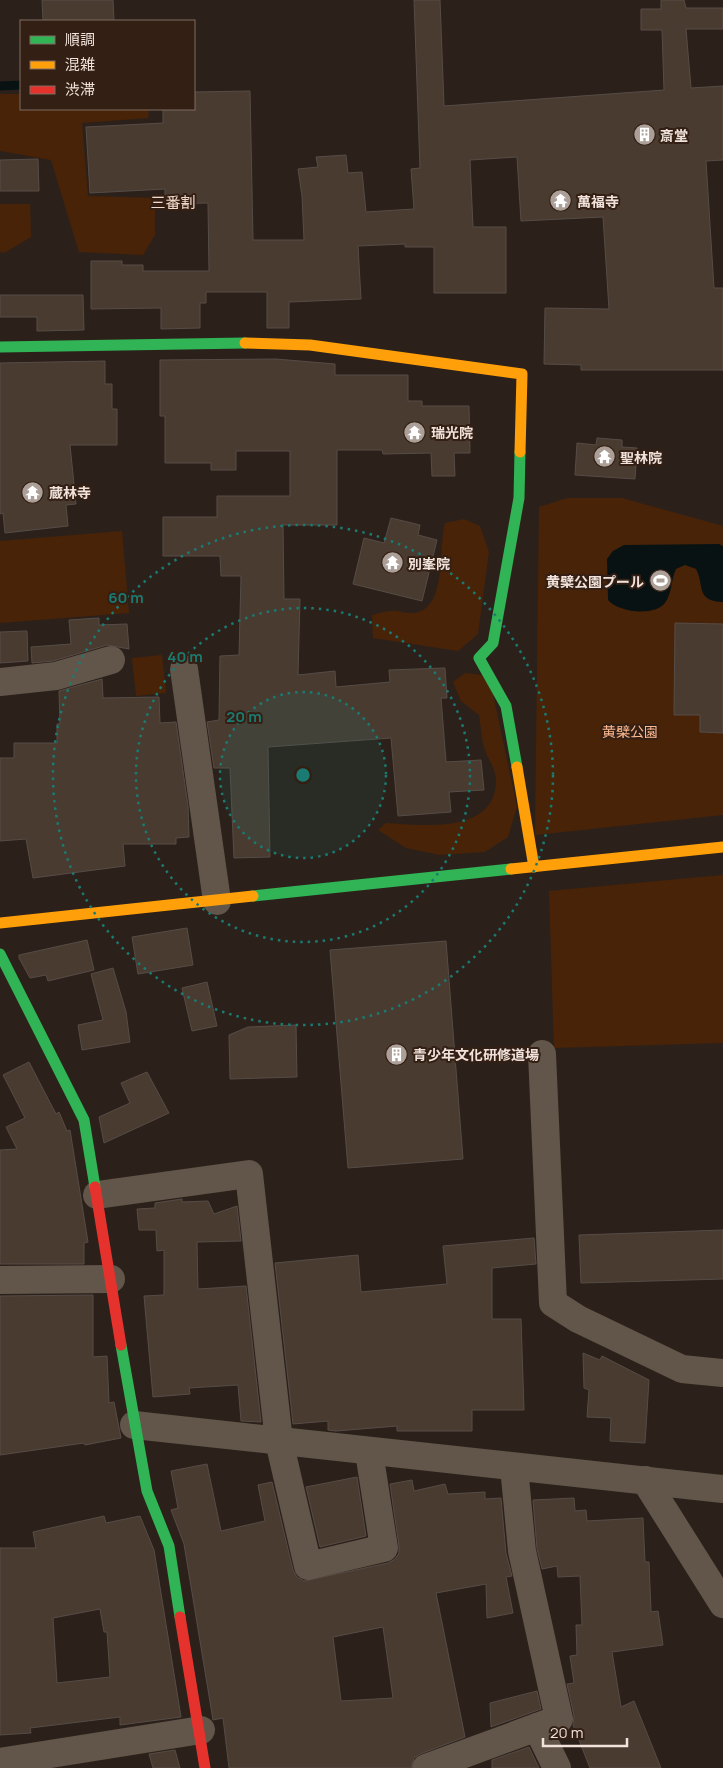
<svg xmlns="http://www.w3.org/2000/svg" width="723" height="1768" font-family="Manrope,'Noto Sans JP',sans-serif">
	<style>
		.green { fill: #482308 }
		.water { fill: #091213 }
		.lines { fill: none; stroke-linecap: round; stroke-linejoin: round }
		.stream { stroke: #091213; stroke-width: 9 }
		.building { fill: #493b30; stroke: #564c47; fill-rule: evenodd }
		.street { stroke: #615649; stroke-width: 28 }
		.fast { stroke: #30b455; stroke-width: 11 }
		.slow { stroke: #ff9f0a; stroke-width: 11 }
		.jam { stroke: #e5322d; stroke-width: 11 }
		.ring { fill: none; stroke: #1a7b73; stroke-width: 2.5; stroke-dasharray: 2.5 5 }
		.labels { text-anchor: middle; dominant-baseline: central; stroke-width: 4; stroke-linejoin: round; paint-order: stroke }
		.poi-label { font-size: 14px; font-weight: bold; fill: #f1e3db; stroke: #331f13; text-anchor: start }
		.park-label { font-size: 14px; fill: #fdb88f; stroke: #331f13 }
		.neighbourhood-label { font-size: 15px; fill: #f5daca; stroke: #331f13 }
		.centre { fill: #1a7b73; stroke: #331f13; stroke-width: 2.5 }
		.ring-label { font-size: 15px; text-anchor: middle; font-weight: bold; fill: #1a7b73; stroke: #331f13; stroke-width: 4; stroke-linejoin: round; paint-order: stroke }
	</style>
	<rect width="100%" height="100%" fill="#2c211a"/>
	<!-- green -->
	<g class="green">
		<path d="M0,94h21v15h128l-1,9 -66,5 6,73 67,2v37l-12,20 -64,-3 -28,-92 -51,-9z"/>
		<path d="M0,204h30l1,33 -27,16 -4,-1z"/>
		<path d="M567,498h55l101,28v289l-188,20 4,-328z"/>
		<path d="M464,519l16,7 9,26 -11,82 -20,17 -85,-13 -1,-23c6,-1 12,-4 19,-4 7,-1 15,3 23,2 34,-4 24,-66 31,-90z"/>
		<path d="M122,531l7,82 -129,10v-82z"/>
		<path d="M162,655l4,38 -30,3 -4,-38z"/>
		<path d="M465,673l17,2 11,19 24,113 -9,30 -23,15 -45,3 -34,-7 -28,-18 8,-7c33,2 109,12 110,-41 0,-13 -7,-21 -11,-32 -4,-11 -4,-24 -6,-35l-18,-14 -8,-19z"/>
		<path d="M723,875v168l-169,5 -5,-157z"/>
	</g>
	<!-- water -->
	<path class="water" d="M719,544l4,2v56c-28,-1 -18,-16 -27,-33l-11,-4 -9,4c-5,10 -4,25 -11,34 -11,14 -47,9 -57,-3l-1,-41 6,-8 11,-6z"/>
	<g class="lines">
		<!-- stream -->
		<path class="stream" d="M0,86l21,-1"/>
	</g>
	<!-- building -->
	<g class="building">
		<path d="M42,0h71l1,21h-71z"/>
		<path d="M414,0h26l4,106 220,-16 -2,-60h-21v-21h20v-9h23l2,8h37v21h-37l5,59 32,-2v74l-17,1 8,127h9v82h-142v-5l-37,-1 1,-56 64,1 -6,-92 -82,4 -4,-64 -47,3 3,67h33v66h-72v-46h-29v-3l-47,2 3,53 -72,3v26h-22v-36h-61v11h-6v25l-39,1v-21l-70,1v-48h31v4h21v6h66l-1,-68 -43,1v-15l-75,4 -4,-66 77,-4v-14h31v-17l56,-1 3,149h51l-2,-44 -4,-27 20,-2 -2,-10 30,-2 2,18 14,-1 4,40 48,-3 -3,-40 9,-1z"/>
		<path d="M38,159l1,32h-39v-31z"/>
		<path d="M0,295h83l1,35 -47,1v-14h-37z"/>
		<path d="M276,359l59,5v11h73v26h14v5h47l1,47h-16l1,23h-23l-1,-23 -48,1 -1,-4h-45v75h-54l1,74h16l-2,76 37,-4 1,16 54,-5 -1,-12 56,-2 2,30h-6l5,64 35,-2 3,30 -35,2 2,20 -53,4 -7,-78 -123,9 2,110 -36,1 -4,-90h-16l-7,-46 12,-2 1,-64 19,-1 2,-79h-20l-1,-20h-57v-39h54v-21h73v-45h-54v19h-25v-7h-46v-47h-5v-56z"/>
		<path d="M105,361v23h7v25h5v36h-47l6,59 -10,1 2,21 -63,7 -2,-20 -3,1v-151z"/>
		<path d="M597,438l25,2v7l15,1 -2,31 -60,-4 2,-32 19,2z"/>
		<path d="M391,518l29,7 -2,10 19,5 -15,61 -69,-17 11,-46 20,5z"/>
		<path d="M99,618v7l28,-1 2,25 -22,-4 -54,16 -21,2 -1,-16 40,-3 -2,-24z"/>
		<path d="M675,623l48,1v109l-23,-1v-17h-26z"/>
		<path d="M27,631l1,30 -28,2v-31z"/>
		<path d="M102,679l1,19 56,-1 1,26 16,-1 12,84 1,31 -13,1v6h-53l2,22 -92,12 -7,-39 -26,2v-83h14v-15h43v-19h3l-1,-33z"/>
		<path d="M187,928l6,37 -55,9 -6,-37z"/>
		<path d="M87,940l7,30 -46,11 -2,-6 -16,3 -11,-20v-3z"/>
		<path d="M446,941l17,218 -115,9 -18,-218z"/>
		<path d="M113,968l13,44 4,30 -48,8 -4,-25 25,-5 -12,-46z"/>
		<path d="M207,982l10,44 -25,5 -10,-43z"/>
		<path d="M296,1025l1,52 -67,2 -1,-44 19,-8z"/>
		<path d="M29,1062l27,52 3,-2 8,19 3,-1 18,112 -4,1v21h-84v-114l17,-1 -11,-22 19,-9 -22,-43z"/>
		<path d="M147,1072l22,41 -65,30 -5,-26 31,-14 -9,-20z"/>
		<path d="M182,1199v3l26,-1 6,13 23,-8 4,35 -44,1 1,47 48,-3 15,136 -20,-1 -3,-36 -49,3 1,6 -37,3 -9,-101 20,-1v-45l-7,1 -1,-21h-17l-2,-21 18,-1v-5z"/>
		<path d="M723,1230v49l-142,4 -2,-48z"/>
		<path d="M534,1238l2,26 -44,4v51h29l3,91h-52v21h-75v-5l-61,5 -8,-1v-9l-35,3 -18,-161 83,-8 3,37 86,-8 -4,-38z"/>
		<path d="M93,1295v62l14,-1 2,47 5,-1 7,36 -36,7 -1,-2 -84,12v-159z"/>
		<path d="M583,1353l17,7 2,-4 47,24 -4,63 -35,-2 1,-23 -24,-1 2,-27 -5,-2z"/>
		<path d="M207,1464l14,67 44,-10 -7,-36 14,-3 21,88 4,7 7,4 84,-18 7,-4 4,-6v-7l-9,-62 22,-4 2,11 31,-7 3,10 37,-2v7l16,-1 5,55 6,23 -6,1 7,36 -26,5 -1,-34 -50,9 29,144 -45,17 -6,4 -3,10h-182l-6,-50 -10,2 -29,-176 -13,-34 7,-2 -7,-37zM383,1627l10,71 -52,3 -8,-64z"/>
		<path d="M357,1477l9,59 -46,11 -14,-60z"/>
		<path d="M574,1498l1,13 11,-1 1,11 56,-3 2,44h4l2,50 7,-1 5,34 -51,7 9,55 13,-6 27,67h-71l-17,-43 1,-9 -7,-32 7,-1 -4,-27 7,-1 -1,-30h6l-2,-49 -22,1 -1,-11 -15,3 -5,-20 -4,-49z"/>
		<path d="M104,1516l2,7 34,-7 14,34 27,167 -61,8v-8l-90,11 1,5 -31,2v-187h36l-3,-16zM100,1609l4,23h3l3,45 -53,6 -4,-65z"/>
		<path d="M537,1691l4,18 -50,18 -1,-24z"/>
		<path d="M529,1747l10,21h-47v-8z"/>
		<path d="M175,1750l5,18h-27l-4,-14z"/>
	</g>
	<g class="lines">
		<!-- street -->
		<g class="street">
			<path d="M184,669l33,232"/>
			<path d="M0,682l56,-6 55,-16"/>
			<path d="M542,1054l11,249 25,16 104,50 41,4"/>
			<path d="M97,1195l152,-21 30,267 29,125 76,-18 -15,-96"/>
			<path d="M0,1280l111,-1"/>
			<path d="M134,1425l589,64"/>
			<path d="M645,1480l78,124"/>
			<path d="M537,1727l20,41"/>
			<path d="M0,1762l201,-32"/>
			<path d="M426,1768l133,-49 -37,-168 -8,-84"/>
		</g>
		<!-- fast -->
		<g class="fast">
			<path d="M0,347l245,-4"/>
			<path d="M517,767l-11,-61 -27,-48 14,-15 26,-145 1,-46"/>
			<path d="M253,896l258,-27"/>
			<path d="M0,954l84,166 11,67"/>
			<path d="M121,1345l26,146 22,55 11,71"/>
		</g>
		<!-- slow -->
		<g class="slow">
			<path d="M245,343l65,2 212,29 -2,78"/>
			<path d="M517,767l17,100"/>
			<path d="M511,869l212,-22"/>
			<path d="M0,923l253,-27"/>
		</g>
		<!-- jam -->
		<g class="jam">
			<path d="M95,1187l26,158"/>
			<path d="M180,1617l25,151"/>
		</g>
	</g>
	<!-- distance rings -->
	<circle cx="303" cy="775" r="83" fill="#1a7b73" fill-opacity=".12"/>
	<g class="ring">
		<circle cx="303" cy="775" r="83"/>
		<circle cx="303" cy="775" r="167"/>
		<circle cx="303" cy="775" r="250"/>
	</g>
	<!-- icons -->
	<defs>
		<symbol id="building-disc" viewBox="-11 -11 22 22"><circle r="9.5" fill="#ac9f97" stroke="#331f13"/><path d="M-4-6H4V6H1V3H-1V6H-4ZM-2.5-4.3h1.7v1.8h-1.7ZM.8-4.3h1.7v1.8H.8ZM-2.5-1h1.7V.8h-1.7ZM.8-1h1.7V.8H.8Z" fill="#fff"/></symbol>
		<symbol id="temple-disc" viewBox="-11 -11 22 22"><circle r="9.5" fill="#ac9f97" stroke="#331f13"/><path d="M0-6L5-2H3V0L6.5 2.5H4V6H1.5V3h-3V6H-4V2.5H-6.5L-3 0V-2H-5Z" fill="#fff"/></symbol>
		<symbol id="stadium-disc" viewBox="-11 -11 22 22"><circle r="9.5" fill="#ac9f97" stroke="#331f13"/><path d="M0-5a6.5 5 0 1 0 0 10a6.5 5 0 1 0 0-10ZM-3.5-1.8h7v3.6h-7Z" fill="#fff"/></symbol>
	</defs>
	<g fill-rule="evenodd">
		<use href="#building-disc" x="632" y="122" width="25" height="25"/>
		<use href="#temple-disc" x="548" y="188" width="25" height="25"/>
		<use href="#temple-disc" x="402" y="420" width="25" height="25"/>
		<use href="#temple-disc" x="592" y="444" width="25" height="25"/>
		<use href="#temple-disc" x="20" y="480" width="25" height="25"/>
		<use href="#temple-disc" x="380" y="550" width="25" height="25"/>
		<use href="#stadium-disc" x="648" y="568" width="25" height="25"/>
		<use href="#building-disc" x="384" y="1042" width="25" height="25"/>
	</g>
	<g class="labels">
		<!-- poi labels -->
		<g class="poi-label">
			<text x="660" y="135">斎堂</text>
			<text x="577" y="201">萬福寺</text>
			<text x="431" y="432">瑞光院</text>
			<text x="620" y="457">聖林院</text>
			<text x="49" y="492">蔵林寺</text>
			<text x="408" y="563">別峯院</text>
			<text x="644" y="581" text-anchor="end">黄檗公園プール</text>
			<text x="413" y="1054">青少年文化研修道場</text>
		</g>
		<!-- park labels -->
		<g class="park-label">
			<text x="630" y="731">黄檗公園</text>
		</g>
		<!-- neighbourhood labels -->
		<g class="neighbourhood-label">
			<text x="173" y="202">三番割</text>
		</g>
	</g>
	<circle cx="303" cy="775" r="8" class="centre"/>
	<g class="ring-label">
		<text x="126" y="603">60 m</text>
		<text x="185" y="662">40 m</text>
		<text x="244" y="722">20 m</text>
	</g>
	<!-- legend -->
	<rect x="20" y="20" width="175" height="90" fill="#331f13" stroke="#7f6d63"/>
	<rect x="30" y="36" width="25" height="8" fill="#30b455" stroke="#7f6d63"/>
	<text x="65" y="45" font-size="15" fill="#f1e3db">順調</text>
	<rect x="30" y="61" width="25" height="8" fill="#ff9f0a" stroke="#7f6d63"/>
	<text x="65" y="70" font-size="15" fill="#f1e3db">混雑</text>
	<rect x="30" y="86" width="25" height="8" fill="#e5322d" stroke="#7f6d63"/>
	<text x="65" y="95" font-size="15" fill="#f1e3db">渋滞</text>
	<!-- scale -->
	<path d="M543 1738v8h84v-8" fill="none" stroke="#f1e3db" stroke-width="2.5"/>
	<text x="550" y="1738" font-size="15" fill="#f1e3db" stroke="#331f13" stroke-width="4" paint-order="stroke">20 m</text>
</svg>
